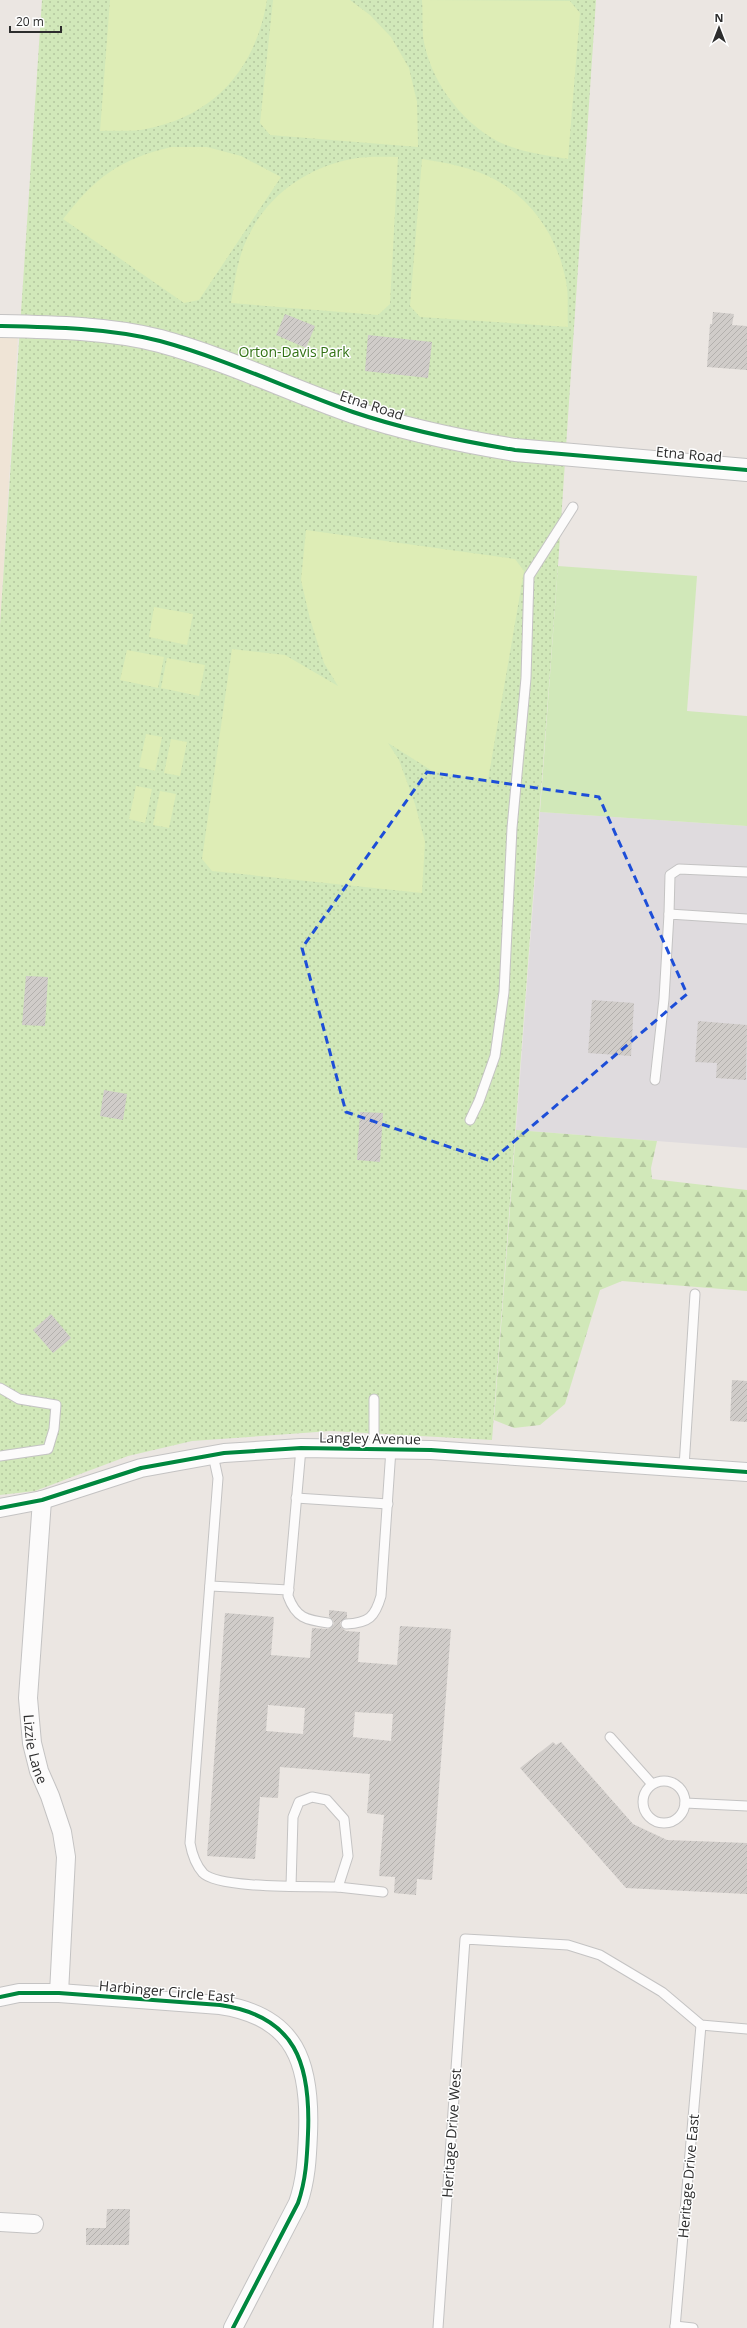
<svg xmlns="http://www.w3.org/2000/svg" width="747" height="2328" font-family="'Open Sans',sans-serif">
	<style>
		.industrial { fill: #dfdbde }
		.education { fill: #efe4d6 }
		.grass { fill: #d1e8b9 }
		.forest { fill: url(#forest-firs) }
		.park { fill: url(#park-dots) }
		.pitch { fill: #deedb6 }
		.building { fill: url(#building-hatch); fill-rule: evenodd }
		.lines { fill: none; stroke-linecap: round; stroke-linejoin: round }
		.lane-casing { stroke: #c4c3c3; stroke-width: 11 }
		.street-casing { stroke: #c4c3c3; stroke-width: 20 }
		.secondary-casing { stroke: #c4c3c3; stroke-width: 24 }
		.lane { stroke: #fcfbfb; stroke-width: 9 }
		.street { stroke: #fcfbfb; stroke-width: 18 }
		.secondary { stroke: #fcfbfb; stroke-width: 22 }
		.cycleway-casing { stroke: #fff; stroke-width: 6 }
		.cycleway { stroke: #00873e; stroke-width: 4 }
		.marked { fill: none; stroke: #1d4ed8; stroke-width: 3; stroke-dasharray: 8 5; stroke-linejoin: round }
		.labels { text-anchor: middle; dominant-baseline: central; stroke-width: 3; stroke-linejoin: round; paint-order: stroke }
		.park-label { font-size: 14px; fill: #327214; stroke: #fff }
		.street-label { font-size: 14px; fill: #2d2d2d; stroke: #fff }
	</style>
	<defs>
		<pattern id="forest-firs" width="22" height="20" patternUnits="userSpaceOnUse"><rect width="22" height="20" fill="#d1e8b9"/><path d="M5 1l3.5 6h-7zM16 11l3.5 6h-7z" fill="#b4c79f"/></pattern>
		<pattern id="park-dots" width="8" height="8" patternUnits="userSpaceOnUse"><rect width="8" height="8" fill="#d1e8b9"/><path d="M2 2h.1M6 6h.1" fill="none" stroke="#b4c79f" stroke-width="1.8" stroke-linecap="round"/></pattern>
		<pattern id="building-hatch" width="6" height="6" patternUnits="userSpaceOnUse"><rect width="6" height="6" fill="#d0ccc9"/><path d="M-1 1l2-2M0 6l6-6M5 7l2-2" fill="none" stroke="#b3b0ad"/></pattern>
	</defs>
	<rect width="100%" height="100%" fill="#ebe6e2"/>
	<!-- industrial -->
	<path class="industrial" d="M540,812l207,14v322l-231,-18z"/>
	<!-- education -->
	<path class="education" d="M0,334l18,1 -18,290z"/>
	<!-- grass -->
	<path class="grass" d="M558,566l139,10 -10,135 60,5v110l-207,-14z"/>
	<!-- forest -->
	<path class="forest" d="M516,1130l141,11 -6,27 1,11 95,11v101l-125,-10 -22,9 -35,114 -25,21 -26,3 -20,-8z"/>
	<!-- park -->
	<path class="park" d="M42,0h554l-38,566 -66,874 -161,-9 -139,10 -64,15 -93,35 -35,4v-870z"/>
	<!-- pitch -->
	<g class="pitch">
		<path d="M110,0h157c-11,68 -52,116 -121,129 -14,3 -31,1 -46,2z"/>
		<path d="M273,0h77l20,15 21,22 18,31 8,34 1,45 -148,-12 -10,-12z"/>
		<path d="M422,0l148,1 10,12 -12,146c-24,-4 -49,-7 -71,-18 -38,-21 -67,-61 -74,-104 -1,-12 0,-25 -1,-37z"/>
		<path d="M171,147h36l34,9 40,21 -82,123 -15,3 -121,-84c33,-42 55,-59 108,-72z"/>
		<path d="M398,157l-8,147 -12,11 -147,-12c4,-23 7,-49 19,-70 20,-40 59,-66 102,-74 15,-3 31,-2 46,-2z"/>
		<path d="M422,159c24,4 49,8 70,19 40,20 66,60 74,103 3,14 1,31 2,46l-148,-10 -10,-11z"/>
		<path d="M306,530l209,29 9,12 -36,209 -54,-8 -46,-29 11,17 16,44 10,38 -3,51 -210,-22 -10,-12 30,-210 53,6 53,31 -14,-23 -14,-44 -9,-39z"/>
		<path d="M154,607l39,7 -6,31 -38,-8z"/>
		<path d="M127,650l37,7 -6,31 -38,-8z"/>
		<path d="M167,658l38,7 -6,31 -38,-8z"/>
		<path d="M146,734l16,3 -7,34 -16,-4z"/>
		<path d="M171,739l16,3 -7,34 -16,-3z"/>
		<path d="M136,786l16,3 -7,34 -16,-4z"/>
		<path d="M160,791l16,3 -7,34 -16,-3z"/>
	</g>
	<!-- building -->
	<g class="building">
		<path d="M713,312l21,2 -2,11 15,1v44l-40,-3 3,-43h2z"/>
		<path d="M285,314l30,12 -9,22 -30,-13z"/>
		<path d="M368,335l64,7 -4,36 -63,-7z"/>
		<path d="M26,976l22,1 -3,49 -23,-1z"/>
		<path d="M592,1000l42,3 -3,53 -43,-3z"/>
		<path d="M698,1021l49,4 -1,55 -30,-2 1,-15 -22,-1z"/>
		<path d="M104,1090l23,4 -4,26 -23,-4z"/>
		<path d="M360,1112l23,1 -3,49 -23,-2z"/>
		<path d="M51,1314l20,24 -18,15 -20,-23z"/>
		<path d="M732,1380l15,1v41l-17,-1z"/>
		<path d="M329,1610l18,2v6l-7,4 1,5 5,4 14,1 -2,30 39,3 3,-39 51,3 -19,251 -15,-1 -1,16 -22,-2 1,-16 -16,-1 5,-61 -17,-2 3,-39 -90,-7 -2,31 -18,-1 -5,62 -48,-3 18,-243 49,4 -3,38 39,3 2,-30 16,1 6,-5 -1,-4 -4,-3zM268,1705l37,3 -2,26 -37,-3zM355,1712l38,2 -2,27 -38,-4z"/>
		<path d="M553,1742l3,3 5,-3 72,82 34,16 80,3v51l-121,-6 -106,-120z"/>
		<path d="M107,2209h23l-1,36h-43v-17h20z"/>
	</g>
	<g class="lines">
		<defs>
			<g id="lane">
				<path d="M669,914l1,-39 9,-6 68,3"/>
				<path d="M655,1080l9,-81 5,-85 78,5"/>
				<path d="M470,1120l9,-19 16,-45 9,-64 8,-164 14,-150 3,-102 44,-69"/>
				<path d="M0,1388l19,11 37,6 -2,24 -6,20 -48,7"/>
				<path d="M374,1399v50"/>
				<path d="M301,1448l-13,148c8,22 18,24 40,27"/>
				<path d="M213,1455l5,23 -28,365c2,11 5,21 13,30 15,16 110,13 135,14l10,-31 -4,-37 -17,-19 -15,-3 -13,5 -6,15 -2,69"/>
				<path d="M684,1467l11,-173"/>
				<path d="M296,1498l92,6"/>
				<path d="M210,1586l79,4"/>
				<path d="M346,1624c23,-1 29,-7 35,-28l10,-147"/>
				<path d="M610,1737l42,47"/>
				<circle cx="664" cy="1802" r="21"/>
				<path d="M685,1803l62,3"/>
				<path d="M338,1887l45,5"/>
				<path d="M675,2326l18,2"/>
				<path d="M438,2328l27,-389 103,6 32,10 62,37 39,33 46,4"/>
				<path d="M675,2328l26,-303"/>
			</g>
			<g id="street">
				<path id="s1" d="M42,1500l-14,198 4,45 7,28 11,25 12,36 4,25 -7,136"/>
				<path d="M0,1508l42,-8 99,-32 83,-15 77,-5 130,2 316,22"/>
				<path d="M0,1997l19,-4h40l161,12c76,11 91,59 88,129 -1,24 -2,46 -10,69l-65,125"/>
				<path d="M0,2222l34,2"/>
			</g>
			<path id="secondary" d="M0,326c52,1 109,2 160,15 66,18 128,48 193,71 53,18 107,29 162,38l232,20"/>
		</defs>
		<!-- lane casing -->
		<use href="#lane" class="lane-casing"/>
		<!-- street casing -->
		<use href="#street" class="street-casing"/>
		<!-- secondary casing -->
		<use href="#secondary" class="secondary-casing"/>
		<!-- lane -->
		<use href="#lane" class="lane"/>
		<!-- street -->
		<use href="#street" class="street"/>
		<!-- secondary -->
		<use href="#secondary" class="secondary"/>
		<defs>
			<g id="cycleway">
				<path d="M0,326c52,1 109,2 160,15 66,18 128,48 193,71 53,18 107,29 162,38l232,20"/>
				<path d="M0,1508l42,-8 99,-32 83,-15 77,-5 130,2 316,22"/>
				<path d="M0,1997l19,-4h40l161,12c76,11 91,59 88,129 -1,24 -2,46 -10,69l-65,125"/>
			</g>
		</defs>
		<!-- cycleway casing -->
		<use href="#cycleway" class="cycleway-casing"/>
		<!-- cycleway -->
		<use href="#cycleway" class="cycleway"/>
	</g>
	<!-- marked area -->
	<path class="marked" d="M427,772l172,25 88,197 -196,167 -145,-49 -44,-164z"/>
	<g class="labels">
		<!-- park labels -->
		<g class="park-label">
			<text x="294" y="351">Orton-Davis Park</text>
		</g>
		<!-- street labels -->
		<g class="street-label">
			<text transform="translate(372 405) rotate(18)">Etna Road</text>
			<text transform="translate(689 454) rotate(5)">Etna Road</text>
			<text transform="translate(370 1438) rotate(1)">Langley Avenue</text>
			<text stroke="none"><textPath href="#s1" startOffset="250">Lizzie Lane</textPath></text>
			<text transform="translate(167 1991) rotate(5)">Harbinger Circle East</text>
			<text transform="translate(451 2133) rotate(-86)">Heritage Drive West</text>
			<text transform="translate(688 2176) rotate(-85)">Heritage Drive East</text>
		</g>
	</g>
	<!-- north arrow -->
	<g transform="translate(719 28)" stroke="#ffffff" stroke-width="3" paint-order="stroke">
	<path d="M0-3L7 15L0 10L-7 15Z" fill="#2d2d2d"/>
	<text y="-6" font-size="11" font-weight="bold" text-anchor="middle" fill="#2d2d2d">N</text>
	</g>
	<!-- scale -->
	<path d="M10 26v6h51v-6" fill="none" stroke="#2d2d2d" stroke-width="2"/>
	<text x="16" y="26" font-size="12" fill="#2d2d2d" stroke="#ffffff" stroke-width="3" paint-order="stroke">20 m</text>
</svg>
